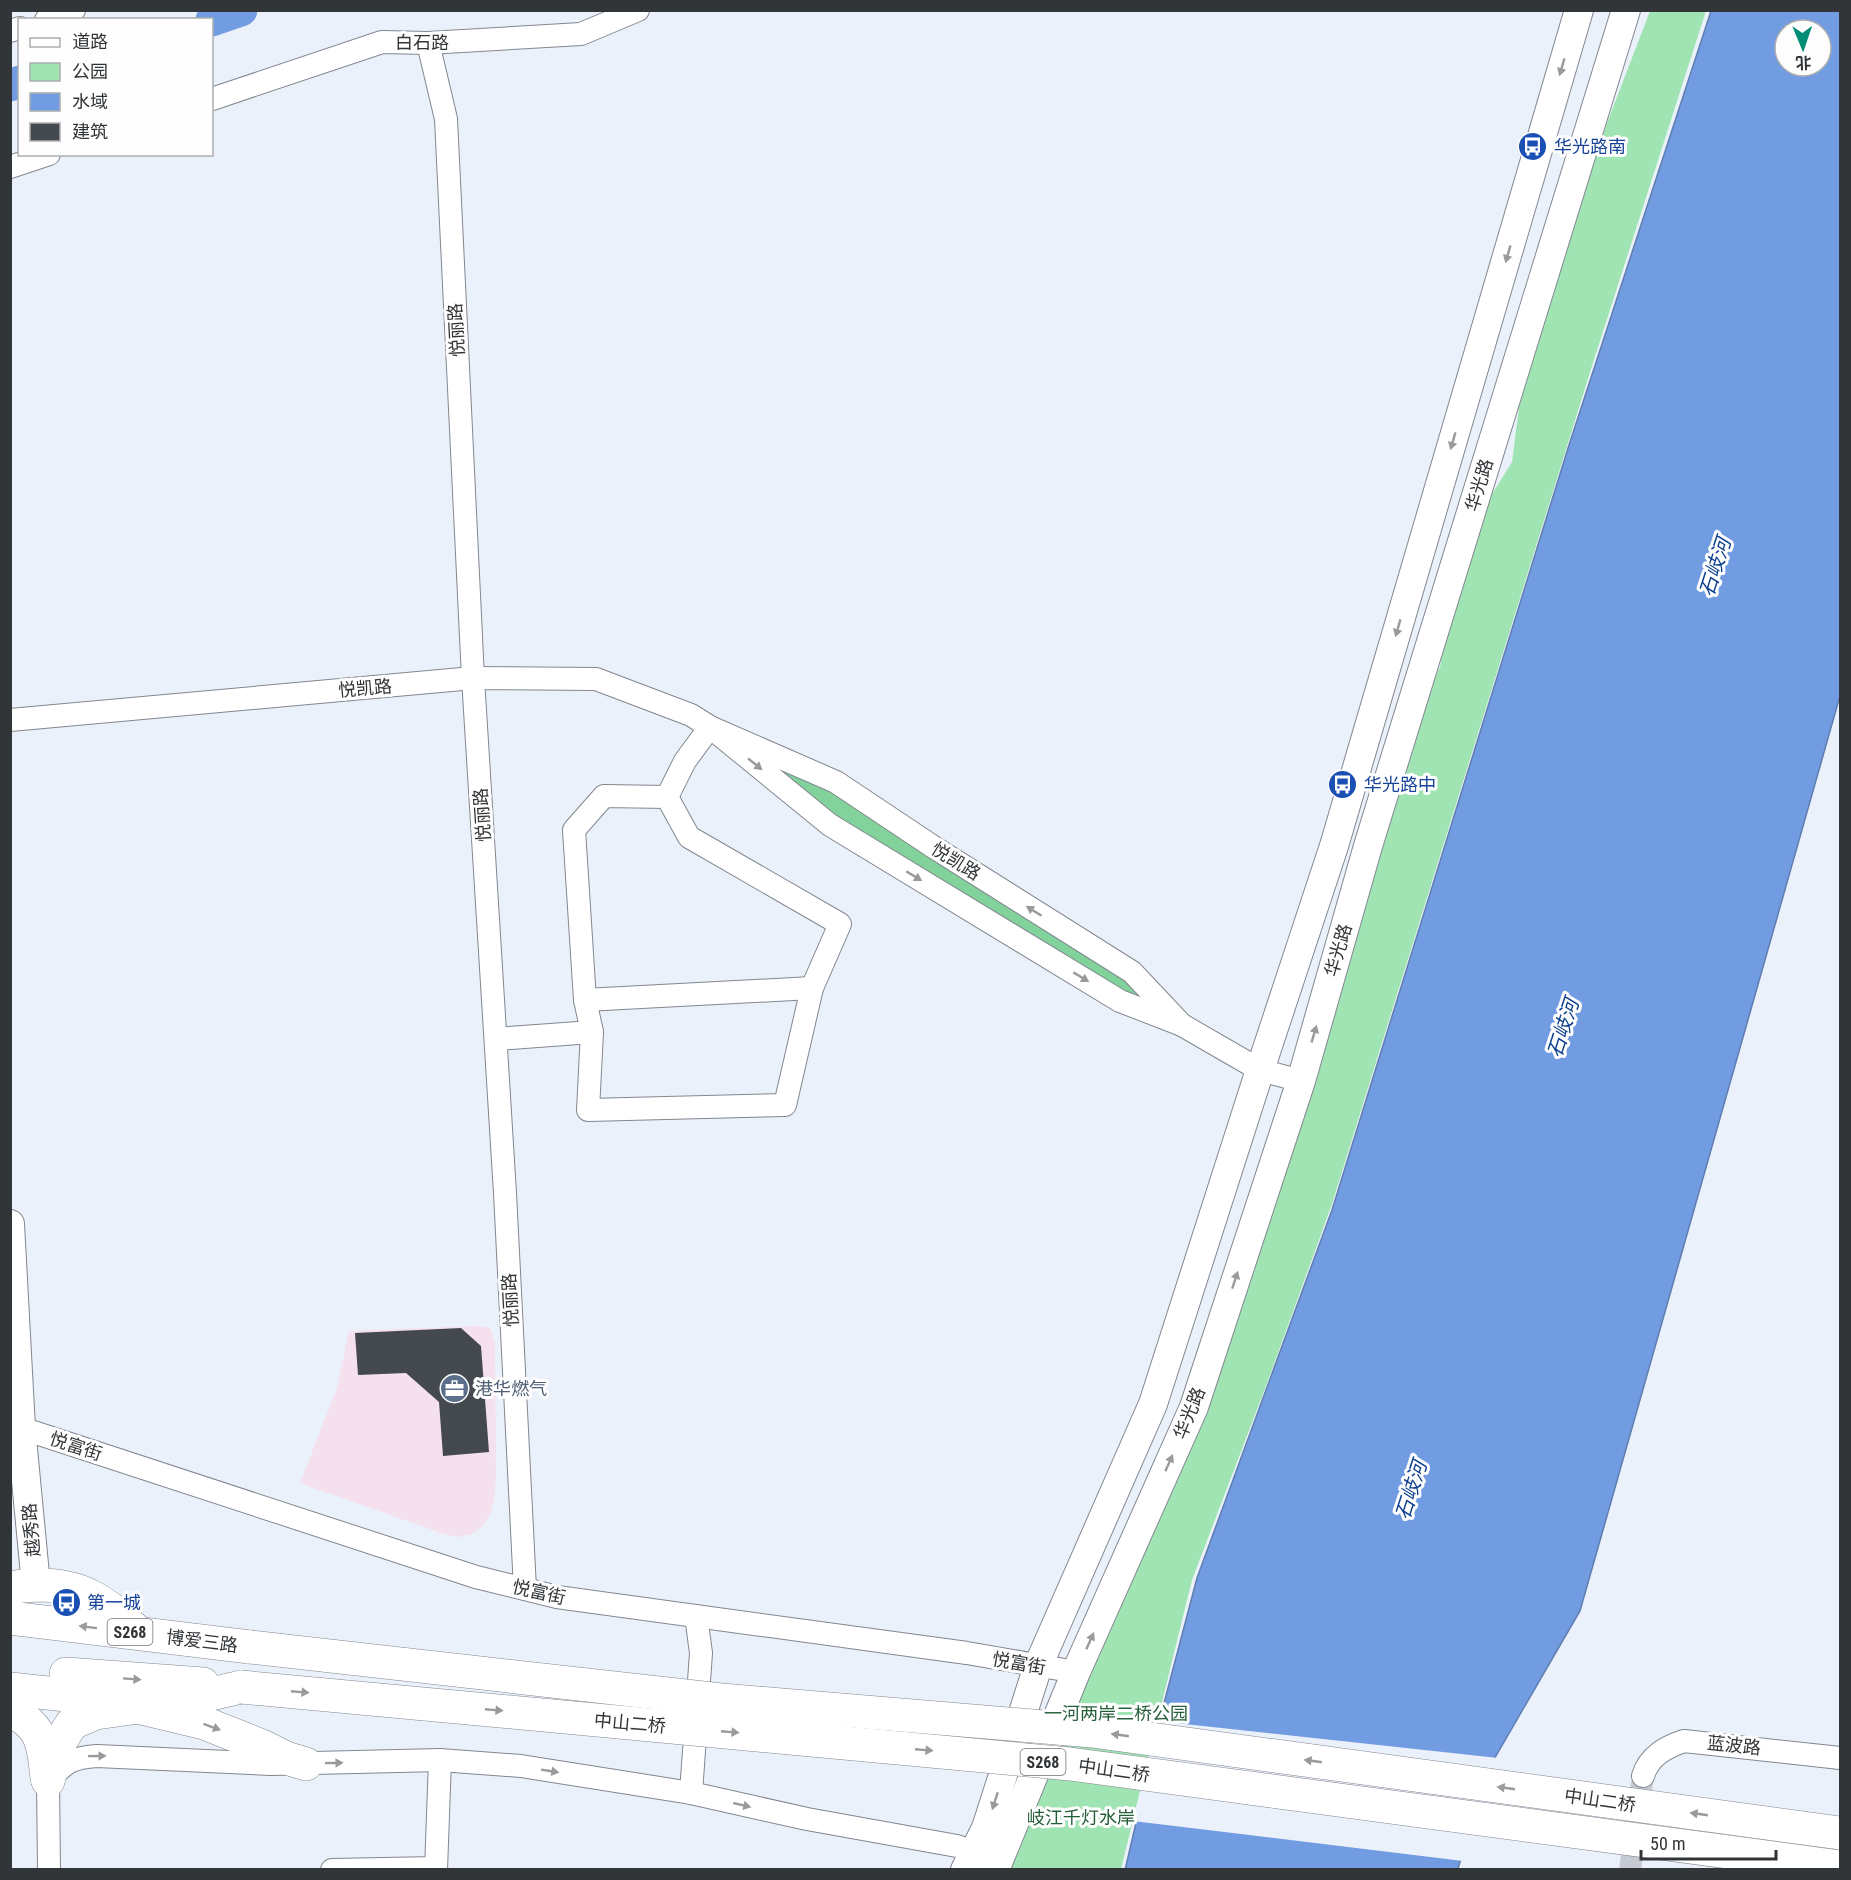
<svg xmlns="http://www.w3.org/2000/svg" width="1851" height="1880" font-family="'Roboto Condensed','Noto Sans SC',sans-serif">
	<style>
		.commercial { fill: #f5e0ee }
		.green { fill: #a1e4b4 }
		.forest { fill: #81d29b }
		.water { fill: #729ce2; stroke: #5f7daf; stroke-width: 1.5; fill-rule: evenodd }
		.pier { fill: #ebf1fa }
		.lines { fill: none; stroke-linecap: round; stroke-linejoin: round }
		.river { stroke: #729ce2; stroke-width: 33 }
		.building { fill: #444950 }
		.minor-tunnel { stroke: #c6cbd3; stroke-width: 22; stroke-dasharray: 22 11; stroke-linecap: butt }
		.minor-casing { stroke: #82878f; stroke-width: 24 }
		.major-casing { stroke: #82878f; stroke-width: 30 }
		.highway-casing { stroke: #82878f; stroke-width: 34 }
		.minor { stroke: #fff; stroke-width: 22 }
		.major { stroke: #fff; stroke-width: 28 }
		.highway { stroke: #fff; stroke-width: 33 }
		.highway-bridge-casing { stroke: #82878f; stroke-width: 34; stroke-linecap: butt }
		.highway-bridge { stroke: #fff; stroke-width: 33 }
		.oneway { fill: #989a9c }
		.labels { text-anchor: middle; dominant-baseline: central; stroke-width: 6; stroke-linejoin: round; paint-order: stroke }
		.shield { fill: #fefefe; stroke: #6f7173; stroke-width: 1.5 }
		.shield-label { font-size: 16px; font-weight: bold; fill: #323538 }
		.street-label { font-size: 18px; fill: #323538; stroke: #fefefe }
		.transit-label { font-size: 18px; fill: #164399; stroke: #fefefe; text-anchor: start }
		.service-label { font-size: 18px; fill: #4e5e75; stroke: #fefefe; text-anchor: start }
		.park-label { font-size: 18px; fill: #255f3a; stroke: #fefefe }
		.water-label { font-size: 20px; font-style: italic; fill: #0b3e8e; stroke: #fefefe }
	</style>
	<rect width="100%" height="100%" fill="#ebf1fa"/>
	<!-- commercial -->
	<path class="commercial" d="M477,1326l13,2 5,15 1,134 -2,23 -4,15 -8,11 -10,8 -13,3 -15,-3 -144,-51 37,-95 12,-57z"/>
	<!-- green -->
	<path class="green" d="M1650,11h56l-115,358 -259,835 -66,182 -74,194 -71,289 -116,1 176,-421 225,-714 34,-68 10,-53 42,-120 20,-32 7,-55 47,-158 41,-126z"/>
	<!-- forest -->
	<path class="forest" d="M778,768l60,24 295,189 18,27 -325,-197z"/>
	<!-- water -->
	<path class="water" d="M1711,11h129v685l-260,915 -98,169 -24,89 -333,1 38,-163 34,-129 135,-368 237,-765zM1785,30h36v36h-36z"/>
	<!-- pier -->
	<path class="pier" d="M1157,1721l341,37 -13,23 -22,80 -330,-40z"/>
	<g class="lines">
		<!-- river -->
		<g class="river">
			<path d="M212,20l29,-10"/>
			<path d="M10,85l10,-3"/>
		</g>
	</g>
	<!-- building -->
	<path class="building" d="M461,1328l20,18 8,106 -46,4 -4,-54 -33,-29 -48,2 -3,-42z"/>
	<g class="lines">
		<!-- minor-tunnel -->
		<path class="minor-tunnel" d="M1630,1870l13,-94"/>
		<defs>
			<g id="minor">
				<path d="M46,20l28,-10"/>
				<path d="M10,31l10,-3"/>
				<path d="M428,43l18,76 27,559 32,515 20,396"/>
				<path d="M212,99l170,-57 46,1 153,-9 57,-24"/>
				<path d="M10,167l39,-13"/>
				<path d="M10,720l463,-42 123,1 95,36 19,12 120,98 290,176 62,24 -50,-53 -197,-124 -99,-66 -126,-55"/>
				<path d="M604,796l63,1 22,40 151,87 -28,64 -27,117 -197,5 4,-78 -7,-32 -11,-170z"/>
				<path d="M667,797l18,-36 25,-34"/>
				<path d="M585,1000l227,-12"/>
				<path d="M1182,1025l78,45 41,11"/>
				<path d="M496,1039l96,-7"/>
				<path d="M21,1428l455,149 81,20 410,56 109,19"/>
				<path d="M1643,1776c6,-20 23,-29 41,-35l156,17"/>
				<path d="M691,1793l10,-140 -5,-37"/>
				<path d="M49,1870l-1,-89c18,-19 22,-23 49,-25l174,8 169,-4 81,6 170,27 116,26 150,27 17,6 14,8"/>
				<path d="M332,1870l104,-2"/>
				<path d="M436,1870l4,-110"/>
			</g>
			<g id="major">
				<path d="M10,1224l11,204 15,157"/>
				<path d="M965,1870l21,-42 52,-162 115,-262 107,-334 74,-224 245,-836"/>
				<path d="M995,1870l81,-198 118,-265 107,-326 67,-235 258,-836"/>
			</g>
			<g id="highway">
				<path d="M10,1589c9,-4 18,-3 28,-4 49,0 66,18 101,48"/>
				<path d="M10,1618l240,29"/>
				<path d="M66,1674l137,10"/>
				<path d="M10,1689l94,10 100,24 58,23 24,12 20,6"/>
				<path d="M10,1710c7,4 15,8 20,14 14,12 15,37 17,54"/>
				<path d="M48,1781l9,-34 15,-24 24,-10 85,-12 60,-14"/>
			</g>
		</defs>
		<!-- minor casing -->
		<use href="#minor" class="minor-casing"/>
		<!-- major casing -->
		<use href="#major" class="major-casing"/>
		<!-- highway casing -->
		<use href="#highway" class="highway-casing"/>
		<!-- minor -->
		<use href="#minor" class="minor"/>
		<!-- major -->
		<use href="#major" class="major"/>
		<!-- highway -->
		<use href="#highway" class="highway"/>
		<defs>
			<g id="highway-bridge">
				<path d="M250,1647l471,53 371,31 748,102"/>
				<path d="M241,1687l829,77 770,103"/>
			</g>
		</defs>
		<!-- highway-bridge casing -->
		<use href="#highway-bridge" class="highway-bridge-casing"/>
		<!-- highway-bridge -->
		<use href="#highway-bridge" class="highway-bridge"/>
	</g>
	<!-- one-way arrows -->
	<defs><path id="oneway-solid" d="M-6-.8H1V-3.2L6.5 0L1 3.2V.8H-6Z" transform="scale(1.5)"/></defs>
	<g class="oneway">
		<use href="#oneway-solid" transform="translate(1562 67) rotate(106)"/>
		<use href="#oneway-solid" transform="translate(1508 254) rotate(106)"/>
		<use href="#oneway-solid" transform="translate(1453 441) rotate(106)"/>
		<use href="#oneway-solid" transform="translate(1398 628) rotate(106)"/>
		<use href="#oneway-solid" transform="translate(755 764) rotate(39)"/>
		<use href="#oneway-solid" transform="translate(914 876) rotate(31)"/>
		<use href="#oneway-solid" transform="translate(1034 911) rotate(-148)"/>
		<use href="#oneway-solid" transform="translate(1081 977) rotate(31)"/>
		<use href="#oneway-solid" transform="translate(1314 1034) rotate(-74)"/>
		<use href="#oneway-solid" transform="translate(1235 1280) rotate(-72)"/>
		<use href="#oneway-solid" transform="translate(1169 1463) rotate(-66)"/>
		<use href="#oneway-solid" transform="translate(88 1627) rotate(-173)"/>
		<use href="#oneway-solid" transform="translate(1090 1641) rotate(-66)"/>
		<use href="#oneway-solid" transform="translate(132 1679) rotate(4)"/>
		<use href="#oneway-solid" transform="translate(300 1692) rotate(5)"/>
		<use href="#oneway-solid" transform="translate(494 1710) rotate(5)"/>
		<use href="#oneway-solid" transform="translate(212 1727) rotate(20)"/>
		<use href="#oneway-solid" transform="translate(730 1732) rotate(5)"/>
		<use href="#oneway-solid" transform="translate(1120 1735) rotate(-172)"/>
		<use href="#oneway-solid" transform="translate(924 1750) rotate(5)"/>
		<use href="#oneway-solid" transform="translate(97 1756) rotate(-1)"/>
		<use href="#oneway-solid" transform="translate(1313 1761) rotate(-172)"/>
		<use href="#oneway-solid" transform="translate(334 1763) rotate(-1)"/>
		<use href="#oneway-solid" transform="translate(550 1771) rotate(9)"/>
		<use href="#oneway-solid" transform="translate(1506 1788) rotate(-172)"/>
		<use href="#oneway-solid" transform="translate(995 1801) rotate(108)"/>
		<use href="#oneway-solid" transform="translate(742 1805) rotate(13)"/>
		<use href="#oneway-solid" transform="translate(1699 1814) rotate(-172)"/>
	</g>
	<!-- icons -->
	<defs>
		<symbol id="bus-disc" viewBox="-11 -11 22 22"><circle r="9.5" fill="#1a4fb4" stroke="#fefefe"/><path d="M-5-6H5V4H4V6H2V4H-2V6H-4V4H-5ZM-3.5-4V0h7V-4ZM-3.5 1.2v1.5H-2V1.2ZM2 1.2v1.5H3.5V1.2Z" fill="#fff"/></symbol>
		<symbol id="office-disc" viewBox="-11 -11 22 22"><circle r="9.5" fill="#5c6f8a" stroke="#fefefe"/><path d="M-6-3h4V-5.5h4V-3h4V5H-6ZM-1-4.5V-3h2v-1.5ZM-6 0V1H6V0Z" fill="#fff"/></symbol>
	</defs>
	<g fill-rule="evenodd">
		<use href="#bus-disc" x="1516" y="130" width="33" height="33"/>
		<use href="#bus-disc" x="1326" y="768" width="33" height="33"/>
		<use href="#office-disc" x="438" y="1372" width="33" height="33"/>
		<use href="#bus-disc" x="50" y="1586" width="33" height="33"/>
	</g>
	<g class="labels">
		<!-- shield labels -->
		<g class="shield">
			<rect x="107.5" y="1619" width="45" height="26" rx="4.5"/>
			<rect x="1020.5" y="1749" width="45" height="26" rx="4.5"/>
		</g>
		<g class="shield-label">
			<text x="130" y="1632">S268</text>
			<text x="1043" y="1762">S268</text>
		</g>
		<!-- street labels -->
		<g class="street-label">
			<text x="422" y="42">白石路</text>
			<text transform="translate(456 330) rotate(-93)">悦丽路</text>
			<text transform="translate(1479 485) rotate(-73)">华光路</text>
			<text transform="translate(365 688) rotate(-5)">悦凯路</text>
			<text transform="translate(482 815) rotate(-94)">悦丽路</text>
			<text transform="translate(956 861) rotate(32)">悦凯路</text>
			<text transform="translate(1338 950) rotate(-74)">华光路</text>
			<text transform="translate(510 1300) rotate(-93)">悦丽路</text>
			<text transform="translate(1189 1413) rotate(-68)">华光路</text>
			<text transform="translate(76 1446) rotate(18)">悦富街</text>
			<text transform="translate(31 1530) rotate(-95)">越秀路</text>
			<text transform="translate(539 1592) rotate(13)">悦富街</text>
			<text transform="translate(202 1641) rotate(7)">博爱三路</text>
			<text transform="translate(1019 1663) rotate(10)">悦富街</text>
			<text transform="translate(630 1723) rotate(5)">中山二桥</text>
			<text transform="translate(1734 1745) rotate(6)">蓝波路</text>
			<text transform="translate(1114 1770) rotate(8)">中山二桥</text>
			<text transform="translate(1600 1800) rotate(8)">中山二桥</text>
		</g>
		<!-- transit labels -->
		<g class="transit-label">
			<text x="1554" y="146">华光路南</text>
			<text x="1364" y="784">华光路中</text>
			<text x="87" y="1602">第一城</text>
		</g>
		<!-- service labels -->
		<g class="service-label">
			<text x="475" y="1388">港华燃气</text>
		</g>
		<!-- park labels -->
		<g class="park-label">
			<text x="1116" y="1713">一河两岸二桥公园</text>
			<text x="1081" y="1817">岐江千灯水岸</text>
		</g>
		<!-- water labels -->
		<g class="water-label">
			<text transform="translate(1715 567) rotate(-72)">石岐河</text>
			<text transform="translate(1563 1028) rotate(-72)">石岐河</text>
			<text transform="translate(1411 1490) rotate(-72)">石岐河</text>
		</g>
	</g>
	<!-- border -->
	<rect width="1851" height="1880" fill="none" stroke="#323538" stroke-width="24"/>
	<!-- legend -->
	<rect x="18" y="18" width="195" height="138" fill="#fefefe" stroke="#acaeaf" stroke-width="1.5"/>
	<rect x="30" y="38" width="30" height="9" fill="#ffffff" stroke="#acaeaf" stroke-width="1.5"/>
	<text x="72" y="48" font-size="18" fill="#323538">道路</text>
	<rect x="30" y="63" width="30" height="18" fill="#a1e4b4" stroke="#acaeaf" stroke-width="1.5"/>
	<text x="72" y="78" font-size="18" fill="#323538">公园</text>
	<rect x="30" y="93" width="30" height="18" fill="#729ce2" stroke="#acaeaf" stroke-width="1.5"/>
	<text x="72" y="108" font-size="18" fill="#323538">水域</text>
	<rect x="30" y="123" width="30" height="18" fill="#444950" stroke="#acaeaf" stroke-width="1.5"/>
	<text x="72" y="138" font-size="18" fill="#323538">建筑</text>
	<!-- north arrow -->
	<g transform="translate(1803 48) rotate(178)"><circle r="28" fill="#fefefe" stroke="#acaeaf" stroke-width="1.5"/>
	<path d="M0-4.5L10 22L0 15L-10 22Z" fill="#008c75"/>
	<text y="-9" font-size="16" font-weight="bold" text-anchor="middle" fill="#323538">北</text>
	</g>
	<!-- scale -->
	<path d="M1641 1850v9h135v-9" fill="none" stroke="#323538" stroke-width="3"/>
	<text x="1650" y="1850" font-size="18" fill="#323538" stroke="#fefefe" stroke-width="4.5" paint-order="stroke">50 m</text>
</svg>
